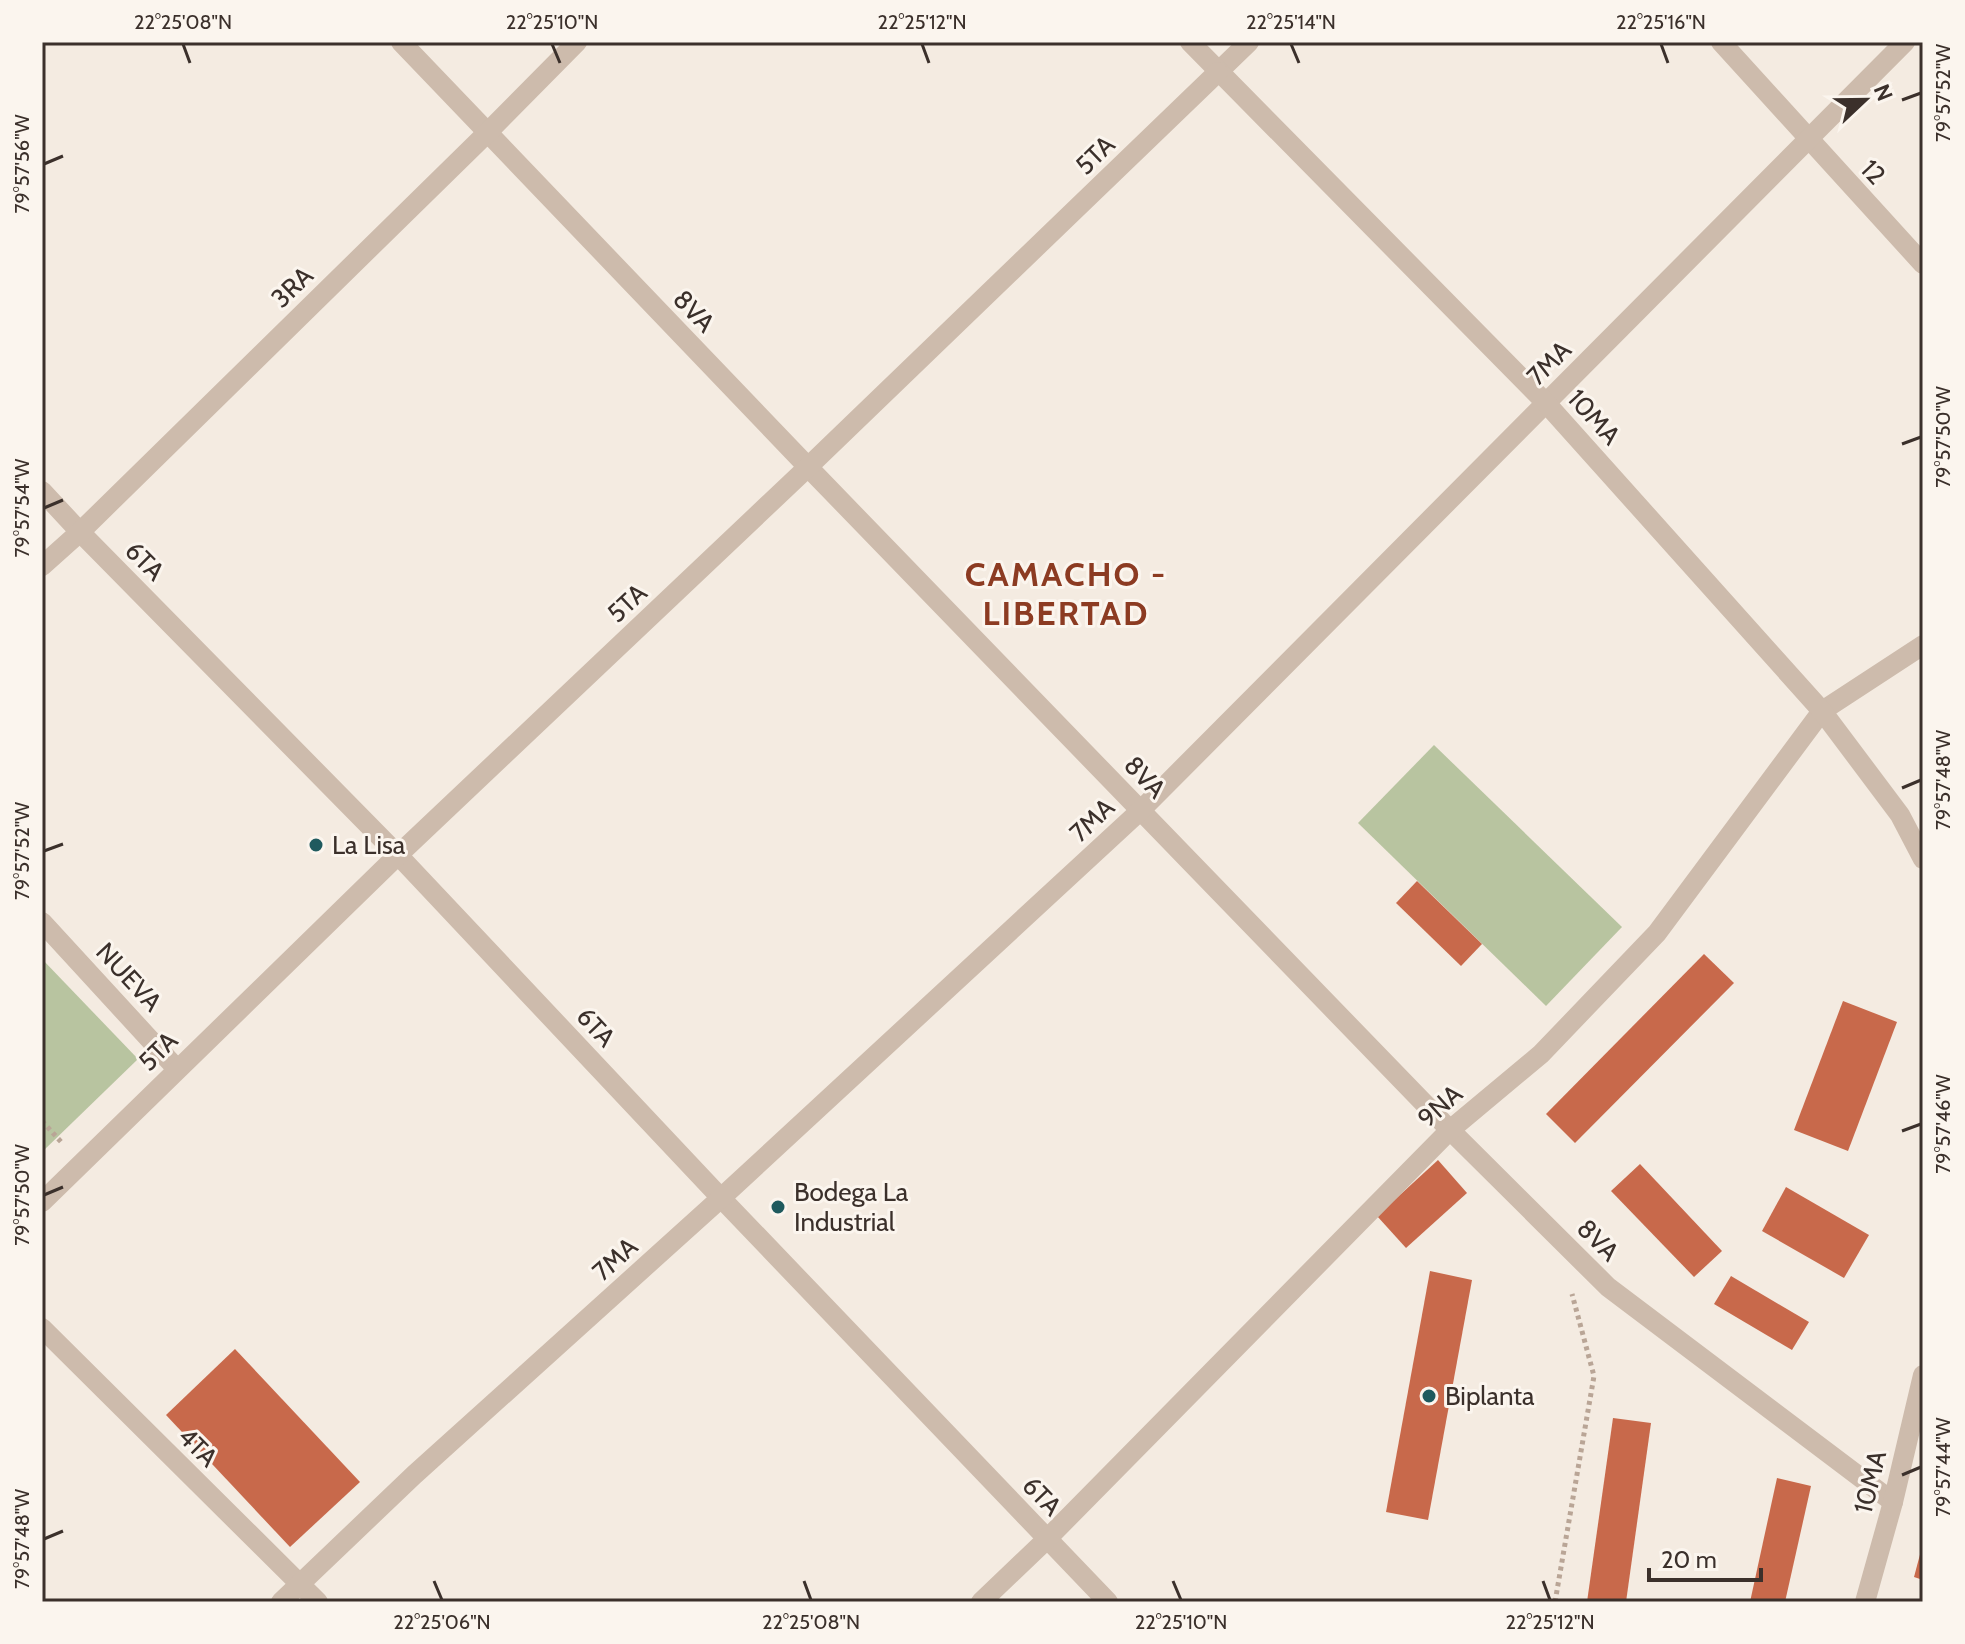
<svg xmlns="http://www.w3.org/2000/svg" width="1965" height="1644" font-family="Cabin,sans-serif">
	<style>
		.green { fill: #b8c4a0 }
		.building { fill: #c8694b }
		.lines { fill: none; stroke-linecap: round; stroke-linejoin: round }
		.path { stroke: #b9a596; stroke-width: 5; stroke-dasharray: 4 4; stroke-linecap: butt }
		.minor { stroke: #cdbbac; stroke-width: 20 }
		.tertiary { stroke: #cdbbac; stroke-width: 20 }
		.ticks { fill: none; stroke: #3b302b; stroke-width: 3 }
		.poi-dot { fill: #1f5a5e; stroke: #fbf5ee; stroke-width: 3 }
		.labels { text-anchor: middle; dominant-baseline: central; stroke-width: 6; stroke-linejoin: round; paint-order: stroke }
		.street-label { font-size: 26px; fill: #3b302b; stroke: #fbf5ee }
		.poi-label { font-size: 26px; fill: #3b302b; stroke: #fbf5ee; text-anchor: start }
		.district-label { font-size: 34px; font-weight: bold; letter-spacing: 2px; fill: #8c3b22; stroke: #fbf5ee }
		.neatline { fill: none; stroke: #3b302b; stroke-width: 3 }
		.ticks-label { font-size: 20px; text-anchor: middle; fill: #3b302b }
	</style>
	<rect width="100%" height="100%" fill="#f4ebe1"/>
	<!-- green -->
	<g class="green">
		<path d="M1434,745l188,182 -76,79 -188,-183z"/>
		<path d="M42,959l96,100 -96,93z"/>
	</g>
	<!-- building -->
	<g class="building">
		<path d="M1417,881l65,63 -21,22 -65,-63z"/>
		<path d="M1704,954l30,29 -159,160 -29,-29z"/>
		<path d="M1843,1001l54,21 -49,129 -54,-21z"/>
		<path d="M1438,1160l29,33 -61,55 -29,-32z"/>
		<path d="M1640,1164l82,87 -28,26 -83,-86z"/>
		<path d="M1786,1187l83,48 -25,43 -82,-47z"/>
		<path d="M1430,1271l42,9 -44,240 -42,-8z"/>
		<path d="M1731,1276l78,46 -17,28 -78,-46z"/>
		<path d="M235,1349l125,133 -70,65 -124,-132z"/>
		<path d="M1613,1418l38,5 -25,179h-39z"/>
		<path d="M1777,1478l34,8 -26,116h-35z"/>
		<path d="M1922,1547l1,1v32l-9,-3z"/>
	</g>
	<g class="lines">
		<!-- path -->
		<g class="path">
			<path d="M42,1121l21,23"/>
			<path d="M1555,1602l39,-226 -22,-82"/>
		</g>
		<!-- minor -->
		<g class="minor">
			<path d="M401,42l407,425 642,663 158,157 285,215"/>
			<path d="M1721,42l202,222"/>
			<path d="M1218,72l31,-30"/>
			<path d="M42,491l38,41 318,323 323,343 387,404"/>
			<path d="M42,566l38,-34 407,-399 90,-91"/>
			<path d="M42,922l135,147"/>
			<path d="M42,1328l276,274"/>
			<path d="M281,1602l133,-127 307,-277 420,-388 764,-768"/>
			<path d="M981,1602l66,-63 403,-409 91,-76 116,-121 165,-222 101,-66"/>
		</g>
		<!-- tertiary -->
		<g class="tertiary">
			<path d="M1190,42l356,361 276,308 78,104 23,44"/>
			<path d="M42,1202l356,-347 410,-388 410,-395"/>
			<path d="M1865,1602l28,-100 30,-127"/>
		</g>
	</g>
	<!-- ticks -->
	<path class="ticks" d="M183,44l7,19M552,44l8,19M922,44l7,19M1291,44l8,19M1661,44l7,19M1902,100l19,-7M44,164l19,-8M1902,444l19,-7M44,508l19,-8M1902,788l19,-8M44,851l19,-7M1902,1131l19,-7M44,1195l19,-8M1902,1475l19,-8M44,1539l19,-8M434,1581l8,19M804,1581l7,19M1173,1581l8,19M1543,1581l7,19"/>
	<!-- markers -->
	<g class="poi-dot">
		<circle cx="316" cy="845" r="8"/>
		<circle cx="778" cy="1207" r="8"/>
		<circle cx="1429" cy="1396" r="8"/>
	</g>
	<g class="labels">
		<!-- street labels -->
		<g class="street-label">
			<text transform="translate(1095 155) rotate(-44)">5TA</text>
			<text transform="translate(1873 172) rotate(47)">12</text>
			<text transform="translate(292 287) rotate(-44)">3RA</text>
			<text transform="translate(694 311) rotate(46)">8VA</text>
			<text transform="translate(1549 363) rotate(-45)">7MA</text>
			<text transform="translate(1594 417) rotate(48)">10MA</text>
			<text transform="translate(145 561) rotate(45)">6TA</text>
			<text transform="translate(627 603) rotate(-43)">5TA</text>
			<text transform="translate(1145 777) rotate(46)">8VA</text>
			<text transform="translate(1092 820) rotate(-43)">7MA</text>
			<text transform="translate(129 977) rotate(47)">NUEVA</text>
			<text transform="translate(596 1027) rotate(47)">6TA</text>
			<text transform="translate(158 1051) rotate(-45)">5TA</text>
			<text transform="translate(1440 1106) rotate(-42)">9NA</text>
			<text transform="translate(1598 1240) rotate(45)">8VA</text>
			<text transform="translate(615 1259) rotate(-42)">7MA</text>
			<text transform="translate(198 1447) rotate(45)">4TA</text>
			<text transform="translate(1870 1482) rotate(-76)">10MA</text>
			<text transform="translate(1042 1496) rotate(46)">6TA</text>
		</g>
		<!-- poi labels -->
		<g class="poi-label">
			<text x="332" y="845">La Lisa</text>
			<text x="794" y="1192">Bodega La<tspan x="794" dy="30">Industrial</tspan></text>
			<text x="1445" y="1396">Biplanta</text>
		</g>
		<!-- district labels -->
		<g class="district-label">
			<text x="1066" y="574">CAMACHO -<tspan x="1066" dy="39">LIBERTAD</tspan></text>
		</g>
	</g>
	<!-- border -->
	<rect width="1965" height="1644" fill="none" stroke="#fbf5ee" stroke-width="88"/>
	<!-- north arrow -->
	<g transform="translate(1865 100) rotate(68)" stroke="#fbf5ee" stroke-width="6" paint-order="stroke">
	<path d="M0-6L14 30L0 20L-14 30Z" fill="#3b302b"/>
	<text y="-12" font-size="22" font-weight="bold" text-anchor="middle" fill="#3b302b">N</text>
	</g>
	<!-- scale -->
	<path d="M1649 1568v12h112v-12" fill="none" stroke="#3b302b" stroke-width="4"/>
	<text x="1661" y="1568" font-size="24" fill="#3b302b" stroke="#fbf5ee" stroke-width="6" paint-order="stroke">20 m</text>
	<rect x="44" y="44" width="1877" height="1556" class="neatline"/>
	<g class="ticks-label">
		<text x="183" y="29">22°25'08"N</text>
		<text x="552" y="29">22°25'10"N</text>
		<text x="922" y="29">22°25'12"N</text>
		<text x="1291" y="29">22°25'14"N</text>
		<text x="1661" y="29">22°25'16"N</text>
		<text transform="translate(1943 93) rotate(-90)" y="7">79°57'52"W</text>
		<text transform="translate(22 164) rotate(-90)" y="7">79°57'56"W</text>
		<text transform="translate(1943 437) rotate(-90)" y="7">79°57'50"W</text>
		<text transform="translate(22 508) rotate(-90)" y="7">79°57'54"W</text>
		<text transform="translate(1943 780) rotate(-90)" y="7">79°57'48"W</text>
		<text transform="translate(22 851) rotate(-90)" y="7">79°57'52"W</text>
		<text transform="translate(1943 1124) rotate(-90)" y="7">79°57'46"W</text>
		<text transform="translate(22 1195) rotate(-90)" y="7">79°57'50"W</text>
		<text transform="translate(1943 1467) rotate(-90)" y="7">79°57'44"W</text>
		<text transform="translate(22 1539) rotate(-90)" y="7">79°57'48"W</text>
		<text x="442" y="1629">22°25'06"N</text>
		<text x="811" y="1629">22°25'08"N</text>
		<text x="1181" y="1629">22°25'10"N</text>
		<text x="1550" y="1629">22°25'12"N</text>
	</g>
</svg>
